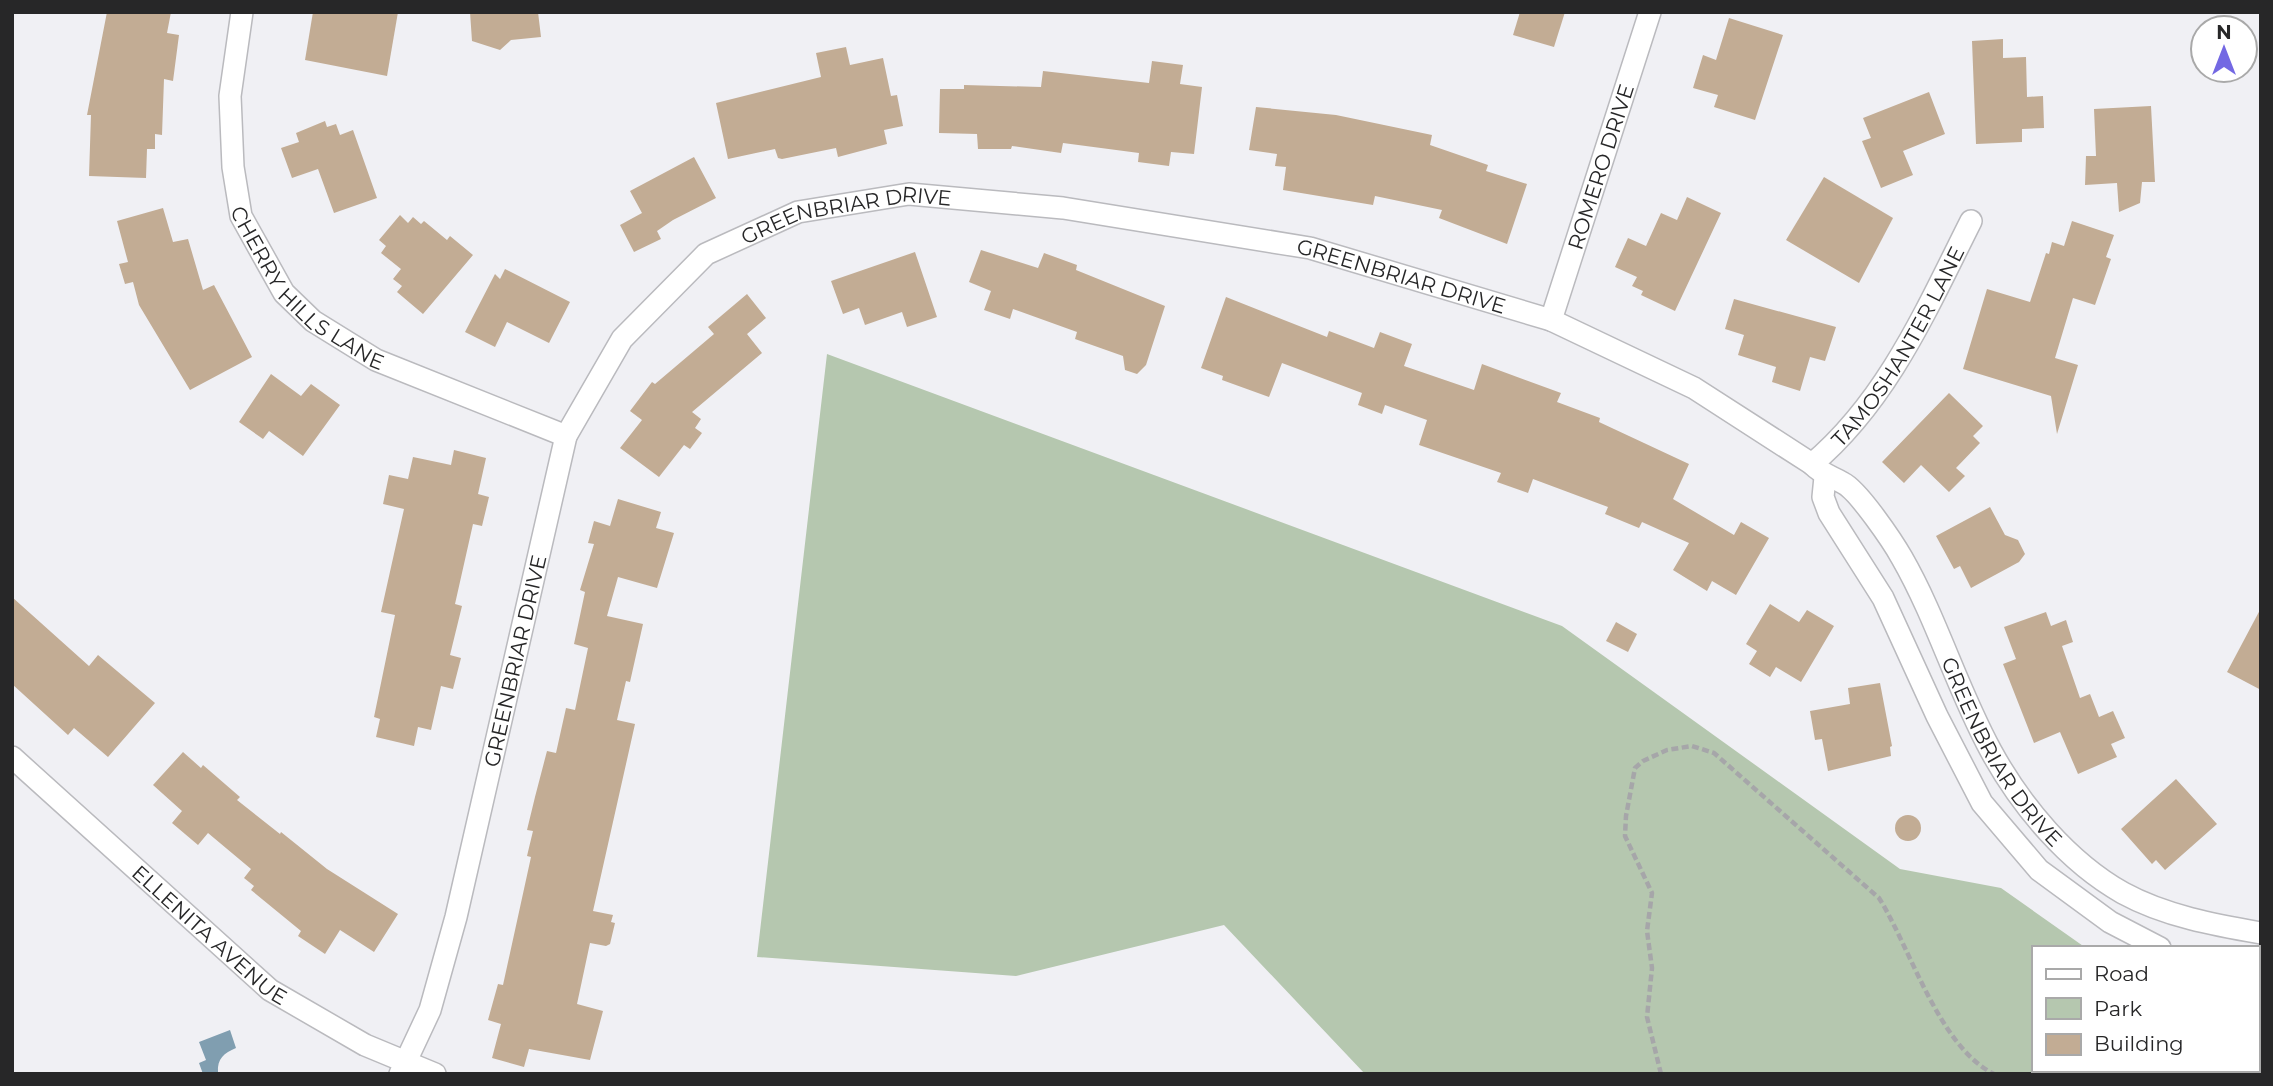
<svg xmlns="http://www.w3.org/2000/svg" width="2273" height="1086" font-family="Montserrat,sans-serif">
	<style>
		.green { fill: #b5c7af }
		.water { fill: #809eb0 }
		.building { fill: #c2ac94 }
		.lines { fill: none; stroke-linecap: round; stroke-linejoin: round }
		.street-casing { stroke: #bababe; stroke-width: 24 }
		.secondary-casing { stroke: #bababe; stroke-width: 35 }
		.path { stroke: #a6a6a9; stroke-width: 4.5; stroke-dasharray: 7 3.5; stroke-linecap: butt }
		.street { stroke: #fff; stroke-width: 21 }
		.secondary { stroke: #fff; stroke-width: 32 }
		.labels { text-anchor: middle; dominant-baseline: central; stroke-width: 5; stroke-linejoin: round; paint-order: stroke }
		.street-label { font-size: 21px; fill: #272728; stroke: #fff }
	</style>
	<rect width="100%" height="100%" fill="#f0f0f4"/>
	<!-- green -->
	<path class="green" d="M827,354l735,272 338,243 101,19 85,60h-53v122h186l-1,4h-853l-141,-149 -208,51 -259,-19z"/>
	<!-- water -->
	<path class="water" d="M230,1030l6,18c-12,5 -19,11 -18,24l-15,2 -4,-11 7,-3 -7,-18z"/>
	<!-- building -->
	<g class="building">
		<path d="M107,12h64l-4,21 12,2 -6,46 -9,-2 -2,56 -7,-1v15h-8l-1,29 -57,-2 2,-61h-4z"/>
		<path d="M313,12h85l-11,64 -82,-16z"/>
		<path d="M470,12h68l3,25 -30,3 -11,10 -28,-9z"/>
		<path d="M1520,12h45l-11,35 -41,-12z"/>
		<path d="M1729,18l54,17 -28,85 -41,-13 4,-12 -25,-7 10,-33 13,5z"/>
		<path d="M2003,39v19l23,-1 1,40 16,-1 1,32 -22,1v13l-46,2 -4,-103z"/>
		<path d="M846,47l4,18 33,-7 8,38 6,-1 6,31 -19,4 3,14 -49,13 -2,-9 -54,11 -4,-1 -3,-9 -47,10 -12,-56 105,-26 -5,-24z"/>
		<path d="M1152,61l31,4 -3,19 22,3 -8,67 -23,-2 -2,14 -31,-4 1,-9 -76,-10 -2,10 -49,-7 -1,3h-33l-1,-15 -38,-1 1,-44h24v-4l77,2 2,-16 106,12z"/>
		<path d="M1929,92l16,42 -42,17 10,24 -32,13 -19,-47 9,-3 -8,-20z"/>
		<path d="M2151,106l4,76h-13l-2,21 -21,9 -2,-29 -32,2 1,-29h10l-2,-47z"/>
		<path d="M1256,107l80,8 96,20 -2,10 58,20 -2,6 41,13 -20,60 -68,-26 3,-8 -67,-14 -2,9 -90,-15 3,-23 -11,-1 2,-12 -28,-4z"/>
		<path d="M325,121l2,6 9,-3 4,11 13,-5 24,68 -43,15 -16,-44 -26,9 -11,-30 18,-6 -3,-9z"/>
		<path d="M694,157l22,41 -43,22 -16,11 4,8 -27,13 -14,-27 22,-12 -12,-22z"/>
		<path d="M1824,177l69,41 -34,65 -73,-43z"/>
		<path d="M1687,197l34,16 -46,98 -34,-16 2,-4 -11,-5 5,-9 -22,-10 13,-29 18,8 15,-33 16,7z"/>
		<path d="M163,208l10,34 15,-3 15,51 11,-5 38,72 -62,33 -51,-85 -6,-23 -8,2 -6,-20 9,-2 -11,-41z"/>
		<path d="M400,215l8,8 5,-6 8,7 3,-3 23,19 3,-4 23,19 -50,59 -26,-22 5,-6 -9,-7 8,-10 -20,-16 5,-7 -7,-6z"/>
		<path d="M2072,221l42,14 -8,22 5,2 -16,46 -22,-7 -18,60 23,7 -21,69 -6,-38 -88,-27 24,-80 43,13 16,-49 3,1 3,-12 12,4z"/>
		<path d="M981,250l57,18 6,-15 33,12 -1,5 89,36 -19,59 -9,9 -12,-4 -2,-14 -48,-17 2,-7 -64,-23 -3,10 -26,-9 7,-19 -22,-9z"/>
		<path d="M915,252l22,65 -30,10 -5,-15 -37,13 -6,-17 -16,6 -12,-33z"/>
		<path d="M505,269l65,33 -21,41 -42,-21 -12,25 -30,-15 30,-58 5,5z"/>
		<path d="M747,294l19,24 -19,16 15,19 -70,59 9,7 -6,9 7,5 -12,16 -6,-4 -25,32 -39,-29 22,-28 -12,-9 22,-29 3,2 59,-50 -6,-7z"/>
		<path d="M1226,297l101,40 2,-6 45,17 6,-16 32,12 -8,22 70,24 8,-26 79,29 -4,9 43,16 -1,4 90,42 -16,35 61,36 7,-13 28,16 -33,57 -24,-14 -5,10 -34,-21 16,-27 -47,-21 -3,6 -34,-14 3,-7 -75,-28 -5,14 -31,-11 4,-9 -82,-28 8,-25 -42,-15 -3,9 -24,-9 4,-12 -80,-30 -13,34 -47,-17 1,-4 -22,-8z"/>
		<path d="M1734,299l102,28 -11,34 -15,-4 -10,34 -28,-9 4,-15 -38,-12 6,-20 -19,-6z"/>
		<path d="M271,374l30,22 10,-12 29,21 -37,51 -34,-25 -6,8 -24,-17z"/>
		<path d="M1949,393l34,33 -10,10 7,7 -24,25 9,8 -16,16 -28,-27 -17,18 -22,-21z"/>
		<path d="M454,450l32,8 -8,36 11,3 -7,29 -9,-2 -18,80 7,2 -12,49 11,3 -8,31 -12,-3 -10,44 -13,-3 -4,19 -38,-9 4,-18 -6,-2 21,-102 -14,-3 23,-103 -21,-5 6,-29 19,4 5,-22 38,8z"/>
		<path d="M618,499l43,13 -5,16 18,5 -17,55 -39,-11 -11,39 36,8 -13,58 -4,-1 -9,39 18,4 -42,187 20,4 -2,7 4,1 -5,21 -4,2 -16,-3 -13,61 26,7 -13,49 -61,-11 -5,18 -32,-9 9,-34 -13,-4 10,-36 5,1 28,-128 -4,-1 6,-25 -6,-1 8,-33 12,-46 9,2 10,-45 9,2 13,-62 -14,-4 11,-52 -5,-2 14,-46 -6,-1 6,-22 16,5z"/>
		<path d="M1990,507l15,28 13,5 7,14 -6,8 -48,26 -11,-22 -6,3 -18,-33z"/>
		<path d="M12,597l77,69 9,-11 57,48 -47,54 -34,-29 -6,7 -56,-51z"/>
		<path d="M1770,604l29,18 8,-12 27,16 -33,56 -25,-15 -6,10 -21,-13 8,-13 -11,-7z"/>
		<path d="M2261,608v82l-34,-18z"/>
		<path d="M2046,612l5,14 15,-6 7,22 -11,4 18,52 10,-4 9,23 14,-6 12,27 -14,6 6,13 -39,17 -18,-42 -26,11 -31,-79 13,-5 -12,-32z"/>
		<path d="M1616,622l21,12 -9,18 -22,-11z"/>
		<path d="M1880,683l12,63 -2,1 1,9 -63,15 -6,-32 -7,1 -5,-29 40,-7 -2,-16z"/>
		<path d="M183,752l18,16 2,-3 37,32 -3,3 43,34 1,-2 46,37 71,45 -24,38 -34,-22 -15,24 -27,-18 3,-5 -50,-41 3,-4 -10,-8 7,-9 -43,-36 -10,12 -26,-22 10,-12 -29,-26z"/>
		<path d="M2176,779l41,45 -52,46 -9,-10 -4,4 -31,-35z"/>
		<circle cx="1908" cy="828" r="13"/>
	</g>
	<g class="lines">
		<defs>
			<g id="street">
				<path id="s1" d="M242,12l-12,84 3,71 8,49 43,77 29,28 63,39 190,76"/>
				<path id="s2" d="M1551,320l99,-308"/>
				<path id="s3" d="M1812,464c76,-64 115,-156 159,-243"/>
				<path d="M1825,477l-2,20 6,16 54,85 54,118 45,87 57,67 71,52 50,26"/>
				<path id="s4" d="M12,757l258,233 95,55 70,29"/>
				<path d="M2257,974h4"/>
				<path id="s5" d="M400,1074l30,-64 26,-93 110,-481 56,-97 84,-85 92,-42 111,-18 154,14 247,40 241,72 143,68 118,76c11,11 19,12 31,19 15,7 50,59 59,75 35,61 55,131 89,193 30,55 77,111 132,142 42,23 92,32 138,40"/>
			</g>
			<path id="secondary" d="M2257,1068l4,-28"/>
		</defs>
		<!-- street casing -->
		<use href="#street" class="street-casing"/>
		<!-- secondary casing -->
		<use href="#secondary" class="secondary-casing"/>
		<!-- path -->
		<path class="path" d="M1661,1074l-14,-57 5,-49 -5,-37 5,-38 -27,-57 1,-20 9,-48 8,-7 24,-11 25,-4 22,7 165,145c32,51 60,149 115,176"/>
		<!-- street -->
		<use href="#street" class="street"/>
		<!-- secondary -->
		<use href="#secondary" class="secondary"/>
	</g>
	<g class="labels">
		<!-- street labels -->
		<g class="street-label">
			<text stroke="none"><textPath href="#s2" startOffset="161">ROMERO DRIVE</textPath></text>
			<text stroke="none"><textPath href="#s5" startOffset="1040">GREENBRIAR DRIVE</textPath></text>
			<text stroke="none"><textPath href="#s5" startOffset="1606">GREENBRIAR DRIVE</textPath></text>
			<text stroke="none"><textPath href="#s1" startOffset="306">CHERRY HILLS LANE</textPath></text>
			<text stroke="none"><textPath href="#s3" startOffset="147">TAMOSHANTER LANE</textPath></text>
			<text stroke="none"><textPath href="#s5" startOffset="430">GREENBRIAR DRIVE</textPath></text>
			<text stroke="none"><textPath href="#s5" startOffset="2412">GREENBRIAR DRIVE</textPath></text>
			<text stroke="none"><textPath href="#s4" startOffset="266">ELLENITA AVENUE</textPath></text>
		</g>
	</g>
	<!-- border -->
	<rect width="2273" height="1086" fill="none" stroke="#272728" stroke-width="28"/>
	<!-- legend -->
	<rect x="2032" y="946" width="228" height="126" fill="#ffffff" stroke="#a9a9a9" stroke-width="2"/>
	<rect x="2046" y="969" width="35" height="10" fill="#ffffff" stroke="#a9a9a9" stroke-width="2"/>
	<text x="2094" y="981" font-size="21" fill="#272728">Road</text>
	<rect x="2046" y="998" width="35" height="21" fill="#b5c7af" stroke="#a9a9a9" stroke-width="2"/>
	<text x="2094" y="1016" font-size="21" fill="#272728">Park</text>
	<rect x="2046" y="1034" width="35" height="21" fill="#c2ac94" stroke="#a9a9a9" stroke-width="2"/>
	<text x="2094" y="1051" font-size="21" fill="#272728">Building</text>
	<!-- north arrow -->
	<g transform="translate(2224 49)"><circle r="33" fill="#ffffff" stroke="#a9a9a9" stroke-width="2"/>
	<path d="M0-5L12 26L0 18L-12 26Z" fill="#7368e3"/>
	<text y="-10" font-size="19" font-weight="bold" text-anchor="middle" fill="#272728">N</text>
	</g>
</svg>
